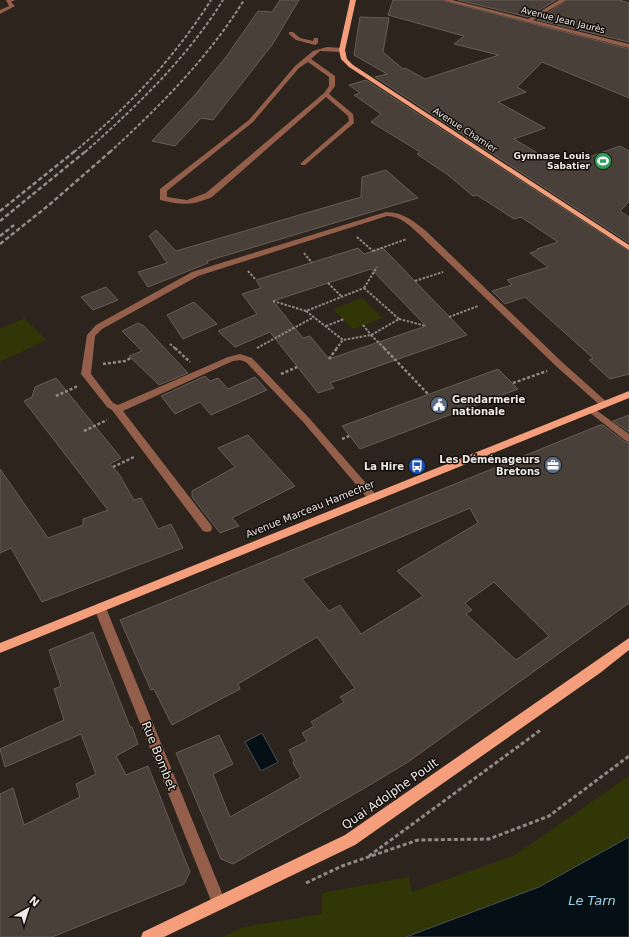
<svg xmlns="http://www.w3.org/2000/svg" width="629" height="937" font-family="'DejaVu Sans',sans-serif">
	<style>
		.green { fill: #303606 }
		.water { fill: #041016; stroke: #4b5154 }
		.building { fill: #494039; stroke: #675d56; fill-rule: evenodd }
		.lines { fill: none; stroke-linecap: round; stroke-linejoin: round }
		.path-far2 { stroke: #918984; stroke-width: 2; stroke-dasharray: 2.5 1.5; stroke-linecap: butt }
		.path-far1 { stroke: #918984; stroke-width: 2.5; stroke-dasharray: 3 2; stroke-linecap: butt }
		.path { stroke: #918984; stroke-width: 3; stroke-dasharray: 4 2.5; stroke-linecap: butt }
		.service { fill: #945f4a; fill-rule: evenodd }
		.minor { fill: #945f4a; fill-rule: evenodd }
		.tertiary { fill: #945f4a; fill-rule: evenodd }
		.primary { fill: #f59e7b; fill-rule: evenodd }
		.rail-far1 { stroke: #948d88; stroke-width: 2; stroke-dasharray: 3.5 2; stroke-linecap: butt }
		.rail { stroke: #948d88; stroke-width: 2.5; stroke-dasharray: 4.5 2.5; stroke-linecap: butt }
		.labels { text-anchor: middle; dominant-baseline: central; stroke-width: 3; stroke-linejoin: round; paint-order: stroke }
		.far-street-label { font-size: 9px; fill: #f0eae6; stroke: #120e0b }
		.far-poi-label { font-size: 9px; font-weight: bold; fill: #f0eae6; stroke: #120e0b; text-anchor: end }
		.poi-label { font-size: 10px; font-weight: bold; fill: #f0eae6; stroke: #120e0b; text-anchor: end }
		.street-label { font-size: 10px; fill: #f0eae6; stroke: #120e0b }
		.near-street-label { font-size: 12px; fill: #f0eae6; stroke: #120e0b }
		.near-water-label { font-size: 13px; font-style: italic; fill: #90d5f6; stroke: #120e0b }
	</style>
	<rect width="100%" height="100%" fill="#2d241e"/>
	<!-- green -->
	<g class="green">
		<path d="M362,298l20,20 -29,11 -20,-20z"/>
		<path d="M24,318l22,22 -46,22v-33z"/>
		<path d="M629,776v61l-90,50 -133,50h-184l22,-10 78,-13v-21l87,-16 3,15 103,-37z"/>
	</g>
	<!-- water -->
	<g class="water">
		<path d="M262,733l16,29 -17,9 -16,-29z"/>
		<path d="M629,837v100h-223l133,-50z"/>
	</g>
	<!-- building -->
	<g class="building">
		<path d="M280,0h19l-27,45 -59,75 -12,-2 -26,28 -23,-5 42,-45 32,-39 32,-46 14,1z"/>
		<path d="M393,0h49l187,49v49l-87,-36 -25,25 9,5 -28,10 47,26 -31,11 47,28 59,-21 9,5v51l-9,9 9,6v26l-254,-166 12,-3 -33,-19 6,-38 29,1 -6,34 20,17 2,-1 20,11 74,-24 -45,-11 10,-8 -76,-21z"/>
		<path d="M458,0h98l-28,17z"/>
		<path d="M567,0h52l10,3v39l-92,-22z"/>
		<path d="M366,80l263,171v123l-19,5 -21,-19 4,-2 -68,-61 -20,7 -13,-13 20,-6 -5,-5 41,-13 -18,-14 8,-3 -1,-1 21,-7 -37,-25 -7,2 -37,-24 -4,1 -25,-21 -31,-21 3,-2 -49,-30 10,-8 -27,-19 6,-2 -11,-8z"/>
		<path d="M386,170l32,28 -211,63 1,2 -60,24 -10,-15 29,-9 -18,-27 7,-6 20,21 185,-54 1,-20z"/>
		<path d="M358,248l6,6 19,-6 84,87 -137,48 4,5 -16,5 -48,-61 -35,15 -17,-16 39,-17 -15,-20 19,-6 -5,-8zM371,269l55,57 -97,33 -19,-23 -7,2 -30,-37z"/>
		<path d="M106,287l12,13 -25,10 -12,-13z"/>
		<path d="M194,302l23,22 -34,15 -16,-24z"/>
		<path d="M138,323l6,3 44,47 -29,12 -30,-29 13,-5 -20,-20z"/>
		<path d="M498,369l20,20 -158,60 -18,-23z"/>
		<path d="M205,376l5,5 8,-3 10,11 27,-12 12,13 -56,25 -11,-13 -25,12 -14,-18z"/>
		<path d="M56,378l65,80 -11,6 9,10 15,26 7,-2 17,31 13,-5 12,24 -141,54 -31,-54 -11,5v-84l48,69 35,-13v-6l25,-9 -84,-109 8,-4 3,-10z"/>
		<path d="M629,415v17l-16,-11z"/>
		<path d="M600,425h3l22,17 4,1v160l-221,159 -45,27 -130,75 -12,-5 -45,-106 43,-18 14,29 -20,10 17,43 71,-40 -8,-14 1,-2 -5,-11 18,-9 -5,-8 12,-7 -3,-4 33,-20 -4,-5 15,-9 -38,-51 -79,47 2,5 -68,36 -18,-36 -3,1 -31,-70zM470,508l8,15 -81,48 26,25 -62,38 -21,-29 -11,6 -27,-32zM494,582l55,54 -33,24 -50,-46 6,-4 -7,-7z"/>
		<path d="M248,435l47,51 -63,32 7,8 -19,7 -28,-36v-6l43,-24 -17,-19z"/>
		<path d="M93,632l37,95h2l6,17 -22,12 10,19 22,-9 42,106 -6,12 -132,53h-52v-143l13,-6 11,37 56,-28 -4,-13 20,-10 -15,-40 -76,33 -5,-18 64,-29 -10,-31 7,-3 -12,-36z"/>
	</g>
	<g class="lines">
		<!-- path-far2 -->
		<g class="path-far2">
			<path d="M357,237l16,14"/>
			<path d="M373,251l34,-12"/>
			<path d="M304,253l8,10"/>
			<path d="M248,271l8,9"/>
			<path d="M415,281l28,-9"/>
			<path d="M328,283l14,14"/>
			<path d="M364,288l13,-21"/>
			<path d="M364,288l35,31 -28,16 -28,5 -37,-29z"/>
			<path d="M273,301l33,10"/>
			<path d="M449,317l29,-11"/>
			<path d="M399,319l27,7"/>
			<path d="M363,325l8,10"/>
			<path d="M326,326l18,-7"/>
			<path d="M371,335l14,14"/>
			<path d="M170,344l6,5"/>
			<path d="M257,348l57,-31"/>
			<path d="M336,349l7,-9"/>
		</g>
		<!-- path-far1 -->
		<g class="path-far1">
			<path d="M175,348l15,14"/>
			<path d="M384,348l44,46"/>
			<path d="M329,359l8,-11"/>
			<path d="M103,364l22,-3 6,-3"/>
			<path d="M281,374l16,-7"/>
			<path d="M513,383l34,-12"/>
			<path d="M56,396l22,-10"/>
			<path d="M84,431l23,-11"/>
			<path d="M342,439l7,-3"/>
			<path d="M113,467l21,-10"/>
		</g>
		<!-- path -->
		<g class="path">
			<path d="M369,856l173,-127"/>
			<path d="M306,883l36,-17 76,-26 71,-1 60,-23 80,-60"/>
		</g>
		<!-- service -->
		<g class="service">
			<path d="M6,0h9l-4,2 4,4 -15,8v-4l9,-4z"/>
			<path d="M289,32h4l7,6 13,3 1,-3h4v5l-3,2 -19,-5 -7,-6z"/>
			<path d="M327,47l15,1 3,2 -3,2 -22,-1 -9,8 24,17v10l-6,8 24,20 1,9 -49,42h-4v-2l48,-42 -1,-5 -22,-19 -114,100c-21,9 -30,8 -52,3v-11l89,-69 46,-54 18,-15zM308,62l21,15v9l-5,7 -118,100 -19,7 -20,-3v-6l6,-5 80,-64 46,-54z"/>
			<path d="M386,212c17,0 27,9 40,19l137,132 46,41 -5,3 -3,-1 -44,-39 -137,-132c-10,-9 -19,-19 -33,-19l-189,60 -96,53 -7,7 -4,38 22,29 5,2 110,-48 12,-3 12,4 58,61 68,78 -1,3h-8l-65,-77 -58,-61 -6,-2 -7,1 -110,50 88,114 1,3 -1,3 -4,1 -4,-1 -91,-121 -5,-3 -26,-33 6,-39 9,-10 96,-53z"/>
		</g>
		<!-- minor -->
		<g class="minor">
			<path d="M559,0h7l-36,22 -5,-1z"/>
			<path d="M592,407l37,27v8l-3,-1 -37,-29 -2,-2 2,-2z"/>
			<path d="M100,603l4,2 2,3 120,295 -2,5 -5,2 -5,-2 -120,-300 2,-3z"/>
		</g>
		<!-- tertiary -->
		<path class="tertiary" d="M443,0h9l177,44v4z"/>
		<!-- primary -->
		<g class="primary">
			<path d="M350,0h6l-11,50 2,9 6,6 276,180v5l-280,-183 -8,-8 -2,-9z"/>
			<path d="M629,391v7l-629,255v-10z"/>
			<path d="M629,638v12l-29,23 -245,172 -191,92h-23l2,-5 202,-97z"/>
		</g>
		<!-- rail-far1 -->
		<g class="rail-far1">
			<path d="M74,152c54,-45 99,-92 137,-152"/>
			<path d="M85,152c51,-45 102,-94 138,-152"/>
			<path d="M110,152c49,-45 99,-95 134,-152"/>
		</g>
		<!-- rail -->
		<g class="rail">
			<path d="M0,211l75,-60"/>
			<path d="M0,221l86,-70"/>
			<path d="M0,236l14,-11"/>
			<path d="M0,244l49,-39 62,-54"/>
		</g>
	</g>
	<!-- icons -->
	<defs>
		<symbol id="stadium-disc" viewBox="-11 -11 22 22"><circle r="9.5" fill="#2e9e5b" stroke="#120e0b"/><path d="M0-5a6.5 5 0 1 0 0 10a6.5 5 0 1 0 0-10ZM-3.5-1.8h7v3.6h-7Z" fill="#fff"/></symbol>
		<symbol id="civic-disc" viewBox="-11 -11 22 22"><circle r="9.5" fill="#5c6f8a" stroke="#120e0b"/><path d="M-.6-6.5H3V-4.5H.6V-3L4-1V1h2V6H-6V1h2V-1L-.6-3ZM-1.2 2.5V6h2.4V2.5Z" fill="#fff"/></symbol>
		<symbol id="office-disc" viewBox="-11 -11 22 22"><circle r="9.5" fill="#5c6f8a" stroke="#120e0b"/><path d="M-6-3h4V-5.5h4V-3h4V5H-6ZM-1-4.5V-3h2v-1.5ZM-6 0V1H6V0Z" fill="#fff"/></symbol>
		<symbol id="bus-disc" viewBox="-11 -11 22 22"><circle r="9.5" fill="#1a4fb4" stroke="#120e0b"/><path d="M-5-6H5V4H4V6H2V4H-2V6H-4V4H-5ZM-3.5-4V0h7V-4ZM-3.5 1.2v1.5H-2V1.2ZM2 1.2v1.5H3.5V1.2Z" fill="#fff"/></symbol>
	</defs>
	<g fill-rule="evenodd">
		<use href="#stadium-disc" x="593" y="151" width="20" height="20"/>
		<use href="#civic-disc" x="429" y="395" width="20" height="20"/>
		<use href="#office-disc" x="543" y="455" width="20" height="20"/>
		<use href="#bus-disc" x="407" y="456" width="20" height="20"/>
	</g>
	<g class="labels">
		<!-- far-street labels -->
		<g class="far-street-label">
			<text transform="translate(563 20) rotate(14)">Avenue Jean Jaurès</text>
			<text transform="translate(465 130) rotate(33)">Avenue Chamier</text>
		</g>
		<!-- far-poi labels -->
		<g class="far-poi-label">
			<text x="590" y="156">Gymnase Louis<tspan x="590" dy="10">Sabatier</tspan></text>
		</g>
		<!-- poi labels -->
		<g class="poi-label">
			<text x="452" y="399" text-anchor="start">Gendarmerie<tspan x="452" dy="12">nationale</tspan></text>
			<text x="540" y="459">Les Déménageurs<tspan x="540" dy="12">Bretons</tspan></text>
			<text x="404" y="466">La Hire</text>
		</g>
		<!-- street labels -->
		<g class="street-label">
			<text transform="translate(310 509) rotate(-22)">Avenue Marceau Hamecher</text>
		</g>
		<!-- near-street labels -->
		<g class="near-street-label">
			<text transform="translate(159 756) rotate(68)">Rue Bombet</text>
			<text transform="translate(390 794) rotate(-35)">Quai Adolphe Poult</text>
		</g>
		<!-- near-water labels -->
		<g class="near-water-label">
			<text x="592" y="900">Le Tarn</text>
		</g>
	</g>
	<!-- north arrow -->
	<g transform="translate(28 909) rotate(39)" stroke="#120e0b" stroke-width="3" paint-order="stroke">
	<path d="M0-3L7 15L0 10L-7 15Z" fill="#f0eae6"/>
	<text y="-6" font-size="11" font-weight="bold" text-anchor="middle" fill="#f0eae6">N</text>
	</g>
</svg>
